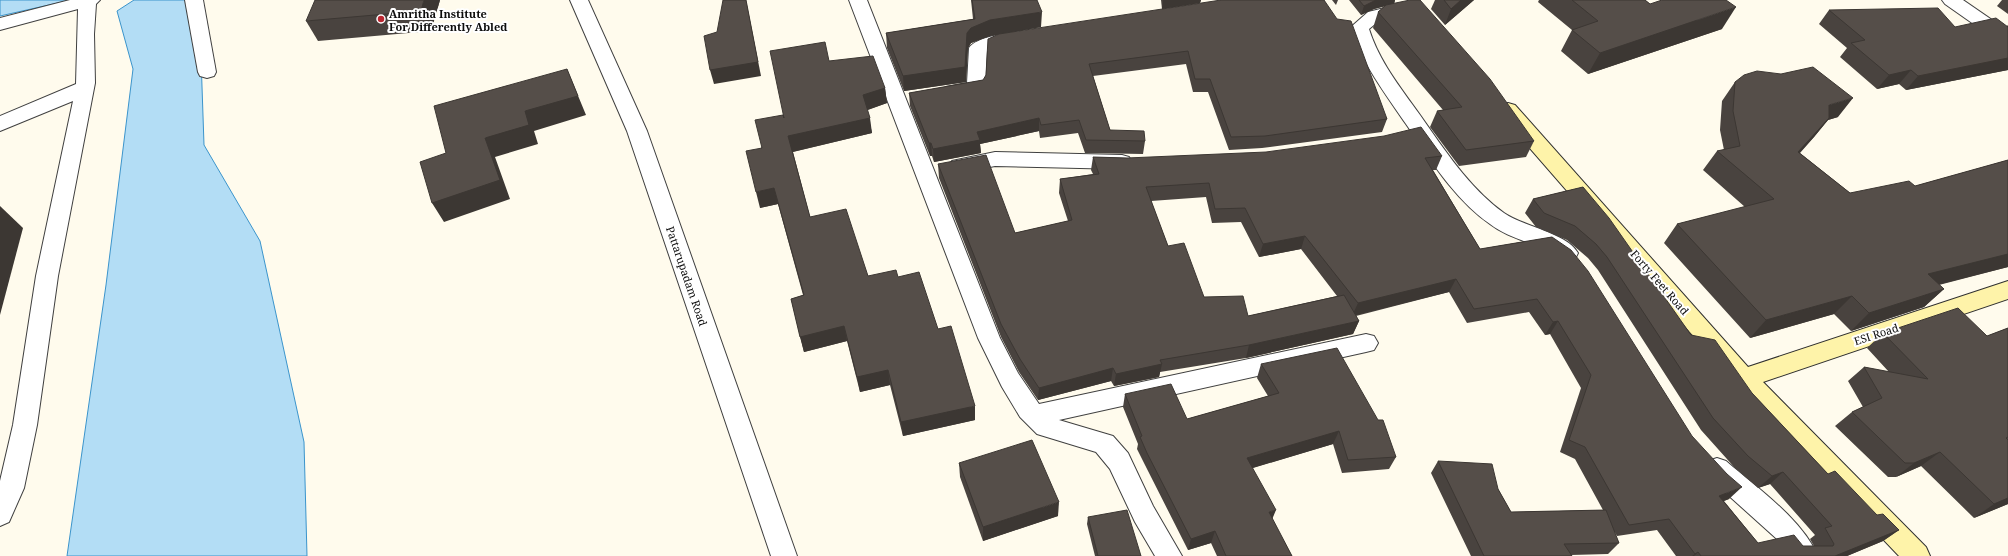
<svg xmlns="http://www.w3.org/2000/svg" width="2008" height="556" font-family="'Noto Serif',serif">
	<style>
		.water { fill: #b3ddf5; stroke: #3b94cb }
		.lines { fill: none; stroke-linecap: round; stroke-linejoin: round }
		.street-casing { stroke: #404040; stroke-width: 2 }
		.secondary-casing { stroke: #2f2f2f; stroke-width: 2 }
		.street { fill: #fff; fill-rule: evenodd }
		.secondary { fill: #fef3a9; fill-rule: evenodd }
		.wall { fill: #49433f; fill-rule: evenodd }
		.shaded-wall { fill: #3c3733 }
		.building { fill: #554e49; stroke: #3c3733 }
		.poi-dot { fill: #bb2731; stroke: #fff; stroke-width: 1.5 }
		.labels { text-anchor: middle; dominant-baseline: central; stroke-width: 4; stroke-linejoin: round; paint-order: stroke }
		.poi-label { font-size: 11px; font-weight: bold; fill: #0d0d0d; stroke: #fff; text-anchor: start }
		.street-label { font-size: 11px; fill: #0d0d0d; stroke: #fff }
	</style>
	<rect width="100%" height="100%" fill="#fffbed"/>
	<!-- water -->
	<g class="water">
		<path d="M0,0h71l-71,16z"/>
		<path d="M134,0h52l14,28 4,117 56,96 44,201 3,114h-240l39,-271 27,-216 -16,-58z"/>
	</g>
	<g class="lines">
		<defs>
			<g id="street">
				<path d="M70,0h30l-4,4 -2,30 1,49 -37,193 -21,149 -13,63 -15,34 -9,4v-45l13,-56 23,-149 37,-175 -73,30v-15l76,-32 2,-75 -78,21v-12z"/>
				<path d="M185,0h18l13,72 -2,4 -7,2 -7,-2 -2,-4z"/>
				<path d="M570,0h18l59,131 150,425h-26l-144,-425z"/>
				<path d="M849,0h18l133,338 18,35 21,31 327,-70 8,2 4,7 -4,7 -8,2 -307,68 54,16 15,17 25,53 29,50h-27l-20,-34 -25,-53 -14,-17 -59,-18 -17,-17 -18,-30 -24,-49z"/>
				<path d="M1942,0h21l45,31v15l-6,-2 -57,-40z"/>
				<path d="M1405,3l6,1 3,4 -3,4 -31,8 -11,9c10,32 31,58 51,86 24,34 49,73 84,98 20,14 63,20 74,40l-3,6c-14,4 -23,-6 -36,-12 -17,-7 -35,-12 -49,-23 -36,-25 -60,-65 -84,-100 -21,-31 -44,-60 -55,-97l17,-15z"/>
				<path d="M1018,31l6,2 3,4 -3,4 -24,5 -13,5 -2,37 -2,4 -30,5 -7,-2 -2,-4 2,-4 21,-4 2,-35c7,-11 36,-14 49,-17z"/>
				<path d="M995,152l127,3 7,2 3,5 -3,5 -7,2 -127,-3 -36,7 -7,-2 -3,-5 3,-5z"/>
				<path d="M1717,458l9,3c31,27 75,57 92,95h-29l-11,-16 -70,-63 -4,-8 4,-8z"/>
			</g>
			<path id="secondary" d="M1508,103l7,2 233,262 260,-86v18l-245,83 163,165 4,9h-31l-163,-171 -235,-270 -3,-5 3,-5z"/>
		</defs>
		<!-- street casing -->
		<use href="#street" class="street-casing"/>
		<!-- secondary casing -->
		<use href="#secondary" class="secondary-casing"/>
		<!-- street -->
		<use href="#street" class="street"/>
		<!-- secondary -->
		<use href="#secondary" class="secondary"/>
	</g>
	<!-- wall -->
	<g class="wall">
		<path d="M440,0l-9,31 -113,10 -12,-20z"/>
		<path d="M971,0h66l4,27 -51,9 -19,7 -3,5 -2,34 -62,9 -17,-43 -1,-15 87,-14z"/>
		<path d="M1161,0h40l-1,3 -38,6z"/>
		<path d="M1219,0h105l63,119 -5,13 -120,16 -33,2 -21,-58h-15l-7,-28 -93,12 17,54 35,11 -2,13 -58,-1 -7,-20 -38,5 -1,-7 -59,13 1,9 -47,9 -2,-6h-2l-20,-50 -1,-13 74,-13 237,-79z"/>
		<path d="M1332,0h6l-2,5z"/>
		<path d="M1349,0h46l-1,4 140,137 -8,16 -67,9 -29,-39 7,-16 6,-1 -70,-82 5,-16 7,-6 -11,3 -13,6z"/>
		<path d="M1435,0h39l-29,25 -14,-16z"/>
		<path d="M1539,0h106l5,4 72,25 -134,45 -27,-23 11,-21 -34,-28z"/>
		<path d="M2002,0h6v14l-11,-8z"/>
		<path d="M1829,10l126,17 52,-1 1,-1v45l-102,20 -7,-6 -22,5 -37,-32 7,-9 -28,-24z"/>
		<path d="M829,61l56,27 2,15 -20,7 5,23 -79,19 17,65 58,59 30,1 40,52 37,91 -72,16 -13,-51 -30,7 -13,-51 -43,11 -13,-53 12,-4 -25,-91 -18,4 1,-60 22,-33z"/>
		<path d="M1735,82l103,35 -10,3 -14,17 -14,16 50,40 65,-7 93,-26v107l-69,18 5,4 -20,18 -73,24 -17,-17 -84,24 -86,-95 13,-19 68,-17 -42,-37 14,-19 7,-1 -4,-20 2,-29z"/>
		<path d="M1442,156l-6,14h-3l47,79 72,-12 177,262 -5,2 34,42 45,3h11l-4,-7 5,-4 -45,-51 -12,4 -23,-20 -34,-38 -103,-160 -10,-12 -21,-18 -31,-13 -11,-14 8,-14 50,-12 108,148 61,58 76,81 49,41 22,15 -16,11 -36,15h-171l-19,-26 -40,6 -4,-7 6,14 -11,11 -37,1 1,1h-101l-40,-83 7,-12 60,28 13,23 92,-2 -28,-51 -15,-7 21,-64 -31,-54 -5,1 -16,-23 -62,11 -18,-31 -93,24 3,5 -6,13 -107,24 -86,14 -1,5 -45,9 -3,-5 -73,19 -19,-28 -18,-35 -62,-159 -1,-14 77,69 53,-12 -9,-28 1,-14 33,-5 -2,-4 2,-13 34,1zM1206,197l6,26 29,-1 18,35 42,-8 36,47 -89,20 -44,-19 -36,-51 -17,-45z"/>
		<path d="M2008,328v176l-34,14 -53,-52 -25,11h-8l-53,-51 17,-14 11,-5 -15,-26 16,-14 25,5 -22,-24 16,-15 104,3z"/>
		<path d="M1261,364l135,93 -7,12 -47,4 -9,-29 -81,24 20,51 20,37h-75l-6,-13 -23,7 -43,-85 -8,-16 1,-5 -15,-37 2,-13 62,25 81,-23 -11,-18z"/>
		<path d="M959,463l99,53 -75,25 -23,-64z"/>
		<path d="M1088,517l53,39h-46l-8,-32z"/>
	</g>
	<!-- shaded-wall -->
	<g class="shaded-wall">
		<path d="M424,0h16l-9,31 -10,-20z"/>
		<path d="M746,0l15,76 -47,8 -4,-14z"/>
		<path d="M1163,0h38l-1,3 -38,6z"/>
		<path d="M1376,0h19l-1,4 -20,5 -13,6 3,-9z"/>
		<path d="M1461,0h13l-29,25 6,-16z"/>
		<path d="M1736,7l-14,22 -134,45 12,-21z"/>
		<path d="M1042,12l-1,15 -51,9 -19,7 -3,5 -2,34 -62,9 -1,-15 64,-43 4,-5 19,-8z"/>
		<path d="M2008,58v12l-102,20 12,-14z"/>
		<path d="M567,69l19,46 -52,16 4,13 -43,13 15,42 -66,23 -12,-19 53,-65 40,-27z"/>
		<path d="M1911,70l-12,14 -22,5 12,-14z"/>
		<path d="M885,88l2,15 -22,8 -2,-16z"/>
		<path d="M1853,98l-15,19 -10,3 -14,17 -31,34 15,-19 31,-47z"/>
		<path d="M870,118l2,15 -80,19 -4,-16z"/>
		<path d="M1039,118v13l-59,13 1,9 -47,9 -1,-13 44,-17z"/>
		<path d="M929,143h2l1,13h-2z"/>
		<path d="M774,188l4,16 -18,4 -4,-16z"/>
		<path d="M0,206l23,22 -23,87z"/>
		<path d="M1305,236l-4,13 -42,8 4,-13z"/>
		<path d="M2008,254v13l-99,25 19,-18z"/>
		<path d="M1456,279l-7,13 -97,24 6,-13z"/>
		<path d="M1944,289l-20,18 -73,24 18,-18z"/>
		<path d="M1852,296l-18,18 -84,24 16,-18z"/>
		<path d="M1359,321l-6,13 -107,24 3,-13z"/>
		<path d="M1558,321l-8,13 -5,1 8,-13z"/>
		<path d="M844,326l3,15 -43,11 -4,-15z"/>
		<path d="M1162,364l-3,13 -45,9 2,-12z"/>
		<path d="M1113,368l-2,13 -73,19 1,-12z"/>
		<path d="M888,370l2,15 -30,7 -3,-15z"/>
		<path d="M975,406v14l-72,16 -2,-14z"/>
		<path d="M1339,431l-6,13 -90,27 4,-13z"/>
		<path d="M1940,452l-19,14 -25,11 18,-14z"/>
		<path d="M1783,472l-13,12 -12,4 14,-12z"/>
		<path d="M1742,487l-13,12 -22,8 12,-11z"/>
		<path d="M2008,498v6l-34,14 20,-14z"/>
		<path d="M1059,502l-1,14 -75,25v-14z"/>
		<path d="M1276,510l-5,12 -2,-10z"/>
		<path d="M1899,530l-16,11 -36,15h-12z"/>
		<path d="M1215,531l-4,12 -23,7 3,-11z"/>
		<path d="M1698,552l-4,4h-2z"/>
	</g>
	<!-- building -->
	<g class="building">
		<path d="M315,0h109l-3,11 -115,10z"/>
		<path d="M723,0h23l12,62 -48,8 -6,-34 13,-4z"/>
		<path d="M972,0h65l5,12 -52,8 -19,8 -4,5 -2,34 -62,9 -17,-43 89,-14z"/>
		<path d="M1221,0h103l13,19 14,2 36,98 -122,17 -34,1 -21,-58h-15l-7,-28 -99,13 21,66 34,1 1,10 -59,-1 -7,-20 -38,5 -2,-7 -62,14 3,8 -47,9 -2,-6h-2l-20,-50 74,-13 3,-5 2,-36 11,-5z"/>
		<path d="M1359,0h17l-12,6z"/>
		<path d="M1410,0h10l70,79 44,62 -68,9 -29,-39 25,-4 -84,-95 8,-7z"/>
		<path d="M1444,0h17l-10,9z"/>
		<path d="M1572,0h73l5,4 12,-4h64l10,7 -136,46 -28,-23 26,-9z"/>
		<path d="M1938,8l17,19 41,-9 12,9v31l-90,18 -7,-6 -22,5 -38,-32 14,-3 -36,-30z"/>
		<path d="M825,42l4,19 44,-5 12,32 -22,7 7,23 -82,18 22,81 36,-8 22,67 28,-6 2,7 21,-5 19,57 13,-3 24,80 -74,16 -13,-52 -31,7 -13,-51 -44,11 -9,-38 13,-4 -30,-107 -18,4 -10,-41 16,-3 -7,-28 28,-5 1,3 -14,-67z"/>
		<path d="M1813,67l40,31 -24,7v13l-31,34 52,41 59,-12 6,5 93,-26v94l-80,20 16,15 -75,24 -17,-17 -86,24 -89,-96 97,-25 -57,-48 23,-5 -7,-35 2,-29 9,-7 13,-4 24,3z"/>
		<path d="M567,69l11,27 -53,15 4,14 -44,13 15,42 -68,23 -12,-41 26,-9 -12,-47z"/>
		<path d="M1421,127l21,29 -17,2 55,91 72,-12 19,13 17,21 104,165 35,38 15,13 -23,9 39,47 36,-8 9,11h30l1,-2 -9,-16 7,-2 -49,-54 -11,4 -24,-20 -35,-38 -106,-161 -11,-13 -21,-18 -31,-13 -11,-14 50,-12 26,31 82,117 24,5 37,53 76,81 7,-3 42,44 6,-1 16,16 -64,26h-134l-3,-4 -3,2 -26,-35 -40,6 -44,-78 -16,-7 22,-65 -33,-54 -5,1 -16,-23 -63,10 -18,-30 -98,24 -53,-67 -42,8 -18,-36 -30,1 -6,-26 -63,4 22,59 16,-3 20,54 39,-1 5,20 96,-21 15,26 -110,24 -89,15 2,4 -46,10 -3,-6 -74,20 -19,-29 -19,-35 -63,-160 48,-9 29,78 57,-13 -12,-41 39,-5 -6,-17 34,1 139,-6 118,-16z"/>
		<path d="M1958,308l29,28 21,-8v109l-2,1 2,2v58l-14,6 -54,-52 -26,11h-9l-53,-51 30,-14 -18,-31 64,12 -45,-46z"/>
		<path d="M1337,348l41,72h5l13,37 -48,3 -9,-29 -92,27 29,52 -7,2 23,44h-66l-11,-25 -24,8 -44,-86 -7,-16 2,-1 -17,-42 46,-10 16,35 92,-26 -18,-29z"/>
		<path d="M1032,440l27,62 -76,25 -24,-64z"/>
		<path d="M1438,461l54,3 6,25 13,23 95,-2 13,33 -55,1 8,12h-88z"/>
		<path d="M1127,510l14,46h-43l-10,-39z"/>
	</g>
	<!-- markers -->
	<circle class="poi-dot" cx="381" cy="19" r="4"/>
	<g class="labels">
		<!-- poi labels -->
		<g class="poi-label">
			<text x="389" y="13">Amritha Institute<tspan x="389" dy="13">For Differently Abled</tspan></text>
		</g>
		<!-- street labels -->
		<g class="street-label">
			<text transform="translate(687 276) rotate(71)">Pattarupadam Road</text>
			<text transform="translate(1660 282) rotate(49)">Forty Feet Road</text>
			<text transform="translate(1876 334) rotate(-18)">ESI Road</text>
		</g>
	</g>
</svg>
